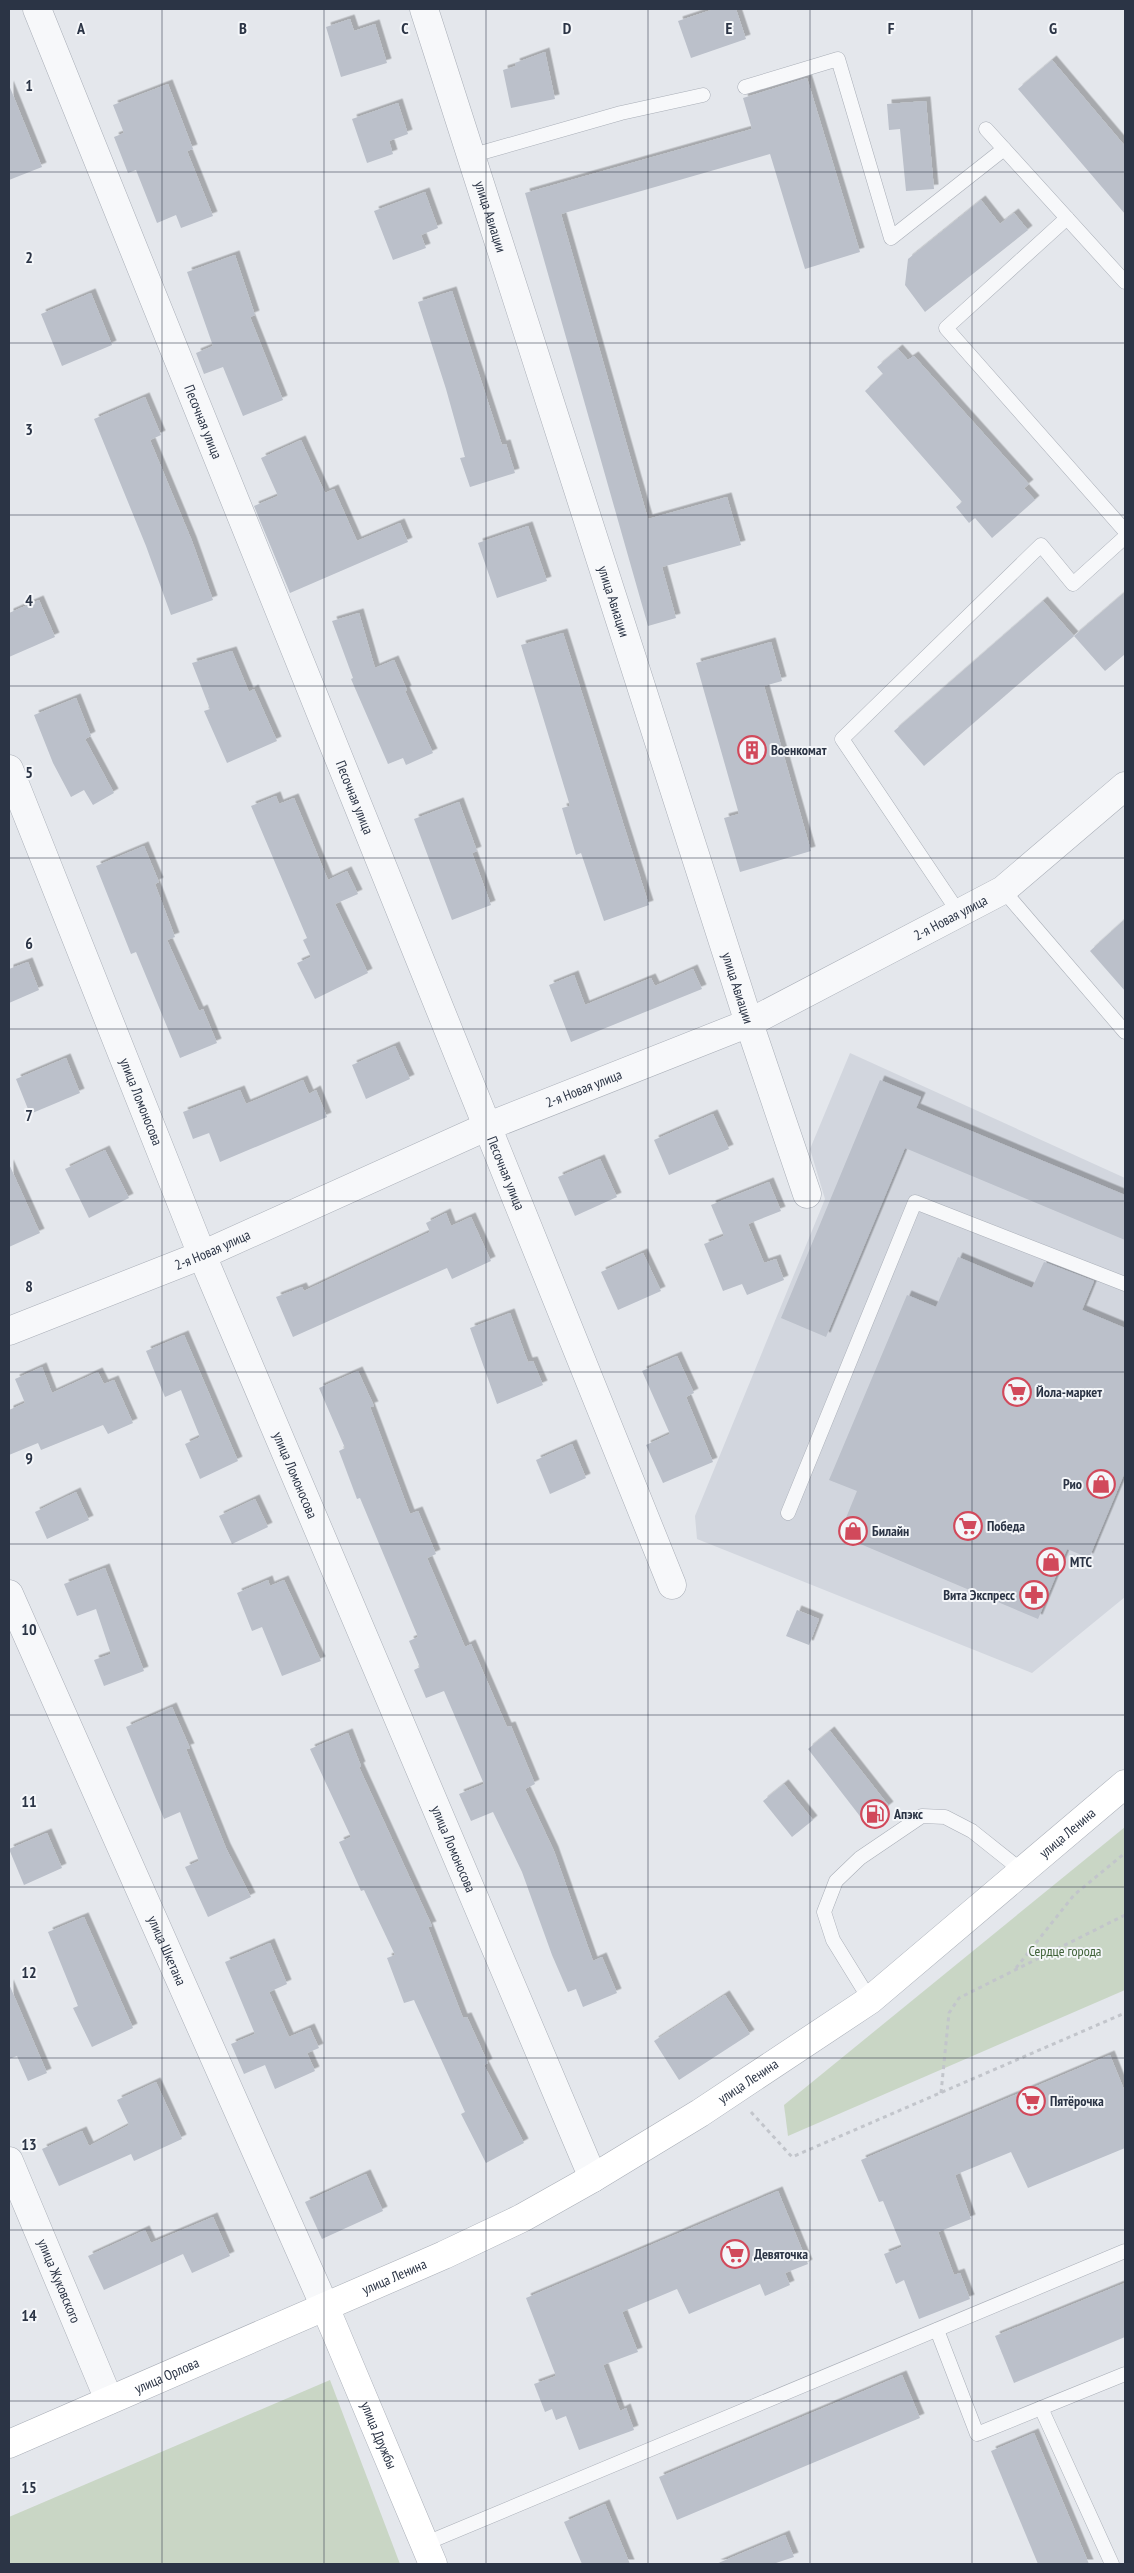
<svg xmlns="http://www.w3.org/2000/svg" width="1134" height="2573" font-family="'PT Sans Narrow',sans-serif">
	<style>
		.built { fill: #d2d6de }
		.green { fill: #c9d6c5 }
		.building { fill: #bbc0ca; filter: url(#shadow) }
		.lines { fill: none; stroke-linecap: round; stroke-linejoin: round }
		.lane-casing { stroke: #a9aeb7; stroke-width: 15 }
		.street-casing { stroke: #a9aeb7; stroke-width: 29 }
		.secondary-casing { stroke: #a9aeb7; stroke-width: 29 }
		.path { stroke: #c2c5cb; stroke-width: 3; stroke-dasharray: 4 4; stroke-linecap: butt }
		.lane { stroke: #f7f8fa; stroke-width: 14 }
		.street { stroke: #f7f8fa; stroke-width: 28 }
		.secondary { stroke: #fff; stroke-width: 28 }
		.grid { fill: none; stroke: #2b3445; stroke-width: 1; stroke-opacity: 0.55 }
		.labels { text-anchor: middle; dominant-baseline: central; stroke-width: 4; stroke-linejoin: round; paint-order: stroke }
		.street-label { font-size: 14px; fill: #2b3445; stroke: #f4f6f9 }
		.poi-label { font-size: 14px; font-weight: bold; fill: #2b3445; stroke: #f4f6f9; text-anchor: start }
		.park-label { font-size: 14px; fill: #3f6138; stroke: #f4f6f9 }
		.grid-label { font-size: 16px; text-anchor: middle; font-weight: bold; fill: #2b3445; stroke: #f4f6f9; stroke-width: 4; stroke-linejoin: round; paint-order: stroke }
	</style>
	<defs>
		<filter id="shadow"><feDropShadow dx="4.5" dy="-4.5" stdDeviation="0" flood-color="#0004"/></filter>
	</defs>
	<rect width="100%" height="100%" fill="#e4e7ec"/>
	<!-- built -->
	<path class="built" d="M850,1053l275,125v419l-93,76 -335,-134 -2,-23 130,-317 -15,-50z"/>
	<!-- green -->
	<g class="green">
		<path d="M1125,1827v163l-337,146 -4,-31z"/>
		<path d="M330,2380l70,184h-391v-47z"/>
	</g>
	<!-- building -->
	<g class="building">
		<path d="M714,9h22l10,30 -55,19 -13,-37z"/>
		<path d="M350,19l4,12 21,-7 12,39 -46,14 -15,-50z"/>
		<path d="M545,52l10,47 -44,9 -8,-38 13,-4 -1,-3z"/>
		<path d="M1052,60l73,86v68l-107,-125z"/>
		<path d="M807,78l53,174 -55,17 -35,-115 -209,60 87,305 79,-22 14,48 -79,22 14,51 -28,8 -123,-433 227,-64 -9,-31z"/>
		<path d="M168,84l25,65 -6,2 26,65 -32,12 -5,-13 -19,8 -21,-53 -8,3 -14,-36 10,-4 -11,-28z"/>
		<path d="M9,85l33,82 -33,13z"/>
		<path d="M926,101l8,88 -28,2 -6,-62 -11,1 -2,-26z"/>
		<path d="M398,103l10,31 -19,7 4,13 -26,9 -15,-44z"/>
		<path d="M425,192l13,36 -17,7 5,13 -33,12 -19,-49z"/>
		<path d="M981,200l19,24 14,-11 14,17 -103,82 -20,-27 3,-26z"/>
		<path d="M235,255l20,60 -5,2 33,83 -40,16 -20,-49 -19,7 -8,-21 17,-7 -26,-74z"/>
		<path d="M452,291l50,154 4,-1 9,29 -45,14 -10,-29 5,-1 -19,-68 -28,-87z"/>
		<path d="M91,293l21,52 -50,21 -21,-52z"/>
		<path d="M898,349l10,11 6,-4 115,128 -5,4 11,12 -43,38 -17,-20 -6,5 -13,-16 6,-5 -97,-111 18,-17 -6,-7z"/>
		<path d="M145,397l16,38 -11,5 42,101 21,59 -42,15 -25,-69 -52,-127z"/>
		<path d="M301,440l24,53 9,-4 23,52 43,-18 8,19 -118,51 -36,-87 24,-10 -17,-38z"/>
		<path d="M528,526l19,55 -50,17 -19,-55z"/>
		<path d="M1125,592v62l-20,17 -31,-35z"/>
		<path d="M39,600l16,37 -46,20v-44z"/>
		<path d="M1043,601l31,35 -150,130 -30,-35z"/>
		<path d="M359,613l16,55 19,-8 13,30 -2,1 28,62 -27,12 -3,-7 -15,6 -37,-85 2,-1 -21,-57z"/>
		<path d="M563,633l86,272 -45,16 -23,-68 -5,2 -14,-47 8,-2 -49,-161z"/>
		<path d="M771,642l11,39 -18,5 47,165 -71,21 -16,-54 15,-4 -43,-151z"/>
		<path d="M232,651l17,41 5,-3 23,52 -50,22 -23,-52 6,-2 -18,-46z"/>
		<path d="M76,698l15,38 -6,3 29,54 -21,12 -9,-15 -13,7 -18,-34 -19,-48z"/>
		<path d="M276,796l3,8 15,-6 34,82 19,-9 11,23 -23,10 33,69 -53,26 -18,-36 14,-6 -8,-17 4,-2 -56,-132z"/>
		<path d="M459,802l18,49 -5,2 19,52 -39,15 -38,-101z"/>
		<path d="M144,846l15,36 -4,2 20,53 -8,3 32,71 4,-2 14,34 -37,15 -44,-106 -5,2 -35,-88z"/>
		<path d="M1125,919v72l-35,-40z"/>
		<path d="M28,962l11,28 -30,13v-34z"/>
		<path d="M693,969l9,20 -131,53 -22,-57 25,-10 11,30 66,-27 4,8z"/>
		<path d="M395,1046l15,33 -44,20 -14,-34z"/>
		<path d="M66,1058l14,35 -50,21 -14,-35z"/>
		<path d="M303,1080l6,14 7,-4 11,27 -107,45 -11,-29 -16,6 -10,-27 57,-22 6,14z"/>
		<path d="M880,1080l41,17 -5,11 209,87v45l-220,-92 -79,189 -45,-19z"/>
		<path d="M713,1114l16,35 -60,26 -15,-35z"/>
		<path d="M105,1150l24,48 -40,20 -24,-49z"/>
		<path d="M600,1159l17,38 -42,19 -17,-39z"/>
		<path d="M9,1164l31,69 -31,14z"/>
		<path d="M769,1182l12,29 -33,13 16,39 12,-4 8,21 -37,15 -5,-11 -19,7 -19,-47 20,-8 -13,-31z"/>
		<path d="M446,1213l5,13 20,-9 20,44 -39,18 -5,-11 -154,69 -17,-40 26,-10 2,4 126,-59 -4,-9z"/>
		<path d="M643,1253l18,38 -43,19 -17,-38z"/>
		<path d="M958,1257l74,31 12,-26 50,19 -12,29 43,18v144l-36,86 -22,-9 -29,70 -199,-84 18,-44 -28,-11 78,-185 29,12z"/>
		<path d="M510,1313l18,49 5,-1 10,24 -46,19 -27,-76z"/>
		<path d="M184,1335l54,126 -38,18 -15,-35 15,-7 -19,-47 -16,7 -19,-46z"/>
		<path d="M677,1356l17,37 -8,4 27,65 -50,21 -17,-38 24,-11 -28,-63z"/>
		<path d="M42,1367l10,26 46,-21 6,12 10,-4 19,43 -25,11 -5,-9 -62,25 -3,-7 -29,12v-45l16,-7 -10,-24z"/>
		<path d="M358,1371l16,35 -4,1 40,107 8,-3 18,43 -9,4 38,89 6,-3 36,83 4,-1 24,58 -10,5 29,62 39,110 9,-4 15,36 -34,14 -7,-18 -8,3 -16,-37 -30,-83 -29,-60 -22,9 -12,-27 25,-10 -40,-93 -18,7 -12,-28 6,-3 -11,-26 9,-4 -58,-139 -3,1 -18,-48 6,-3 -26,-60z"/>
		<path d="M572,1444l14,34 -36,16 -14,-34z"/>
		<path d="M76,1492l13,28 -42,19 -12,-27z"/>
		<path d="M255,1499l13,28 -36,17 -13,-28z"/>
		<path d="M105,1568l39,103 -40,15 -10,-26 17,-6 -15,-45 -19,7 -13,-32z"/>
		<path d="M268,1580l2,6 14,-6 37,81 -39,15 -20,-49 -10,4 -15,-38z"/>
		<path d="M797,1610l22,9 -10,26 -23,-9z"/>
		<path d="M172,1707l18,41 -4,1 40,99 25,49 -43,20 -23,-50 14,-6 -19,-49 -16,7 -38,-92z"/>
		<path d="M830,1731l59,75 -23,18 -58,-75z"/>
		<path d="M348,1733l13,33 -2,1 73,159 -4,1 35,91 4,-1 21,46 -4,2 40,78 -38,20 -25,-49 4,-2 -51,-112 -10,3 -17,-45 8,-3 -31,-65 -3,1 -22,-49 12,-5 -41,-88z"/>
		<path d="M784,1784l29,36 -21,17 -29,-36z"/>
		<path d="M47,1833l15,35 -38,17 -15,-36z"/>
		<path d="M84,1917l49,111 -41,19 -19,-39 5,-2 -30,-74z"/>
		<path d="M270,1943l17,41 -18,8 20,45 21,-9 9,20 -12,5 8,18 -40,18 -10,-24 -21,9 -13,-30 24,-10 -30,-72z"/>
		<path d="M9,1984l38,89 -19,8 -11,-25 -8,3z"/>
		<path d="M725,1995l25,39 -71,46 -25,-39z"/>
		<path d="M1110,2055l15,37v56l-97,40 -17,-36 -56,23 16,44 -33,13 16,43 6,-2 10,26 -51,20 -15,-39 -8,4 -12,-30 18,-7 -19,-46 -4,1 -18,-42z"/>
		<path d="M156,2082l26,57 -48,22 -3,-7 -72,32 -17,-37 40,-18 7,15 40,-21 -12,-25z"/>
		<path d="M366,2174l17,37 -61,28 -17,-37z"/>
		<path d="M778,2191l30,73 -23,9 5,12 -25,11 -5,-12 -71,30 -12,-25 -55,23 16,40 -35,13 17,46 6,-3 8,22 -55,20 -13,-34 -10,4 -4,-11 -7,3 -11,-28 22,-8 -30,-78z"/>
		<path d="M213,2217l17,39 -38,17 -9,-19 -79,36 -16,-34 57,-26 6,13z"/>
		<path d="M1125,2283v54l-111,46 -19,-47z"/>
		<path d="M902,2375l18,43 -243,102 -18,-43z"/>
		<path d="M1034,2433l55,131h-51l-47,-113z"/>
		<path d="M605,2504l25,60h-48l-18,-42z"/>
		<path d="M785,2535l9,22 -21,7h-57z"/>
	</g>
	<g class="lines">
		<defs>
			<g id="lane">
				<path d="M745,87l93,-28 53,179 113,-89"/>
				<path d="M986,129l139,153"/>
				<path d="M470,156l151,-43 82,-18"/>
				<path d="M1067,218l-121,110 179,203"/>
				<path d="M1003,890l122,142"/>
				<path d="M959,913l-117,-174 199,-194 32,39 52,-47"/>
				<path d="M788,1513l127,-311 210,82"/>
				<path d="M870,2000l-37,-60 -9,-28 12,-31 24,-23 62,-42 23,1 27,14 49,39"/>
				<path d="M937,2330l40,104 148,-60"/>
				<path d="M1041,2408l71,156"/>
				<path d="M424,2544l701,-293"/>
			</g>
			<g id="street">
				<path id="s1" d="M37,9l635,1576"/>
				<path id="s2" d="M424,9l325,1014 58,171"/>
				<path id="s3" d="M9,769l193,486 391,923"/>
				<path id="s4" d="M9,1331l193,-76 284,-128 263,-104 254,-133 122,-104"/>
				<path id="s5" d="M9,1594l316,713"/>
				<path id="s6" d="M9,2161l100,239"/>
			</g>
			<g id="secondary">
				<path id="s7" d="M325,2307l108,257"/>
				<path id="s8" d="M9,2444l435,-189 78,-37 71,-40 107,-65 170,-113 255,-216"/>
			</g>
		</defs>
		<!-- lane casing -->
		<use href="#lane" class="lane-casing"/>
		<!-- street casing -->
		<use href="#street" class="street-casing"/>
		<!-- secondary casing -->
		<use href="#secondary" class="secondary-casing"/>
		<!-- path -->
		<g class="path">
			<path d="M1016,1968l58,-73 51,-42"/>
			<path d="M941,2093l8,-80 10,-15 166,-83"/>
			<path d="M751,2112l41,45 333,-144"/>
		</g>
		<!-- lane -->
		<use href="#lane" class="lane"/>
		<!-- street -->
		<use href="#street" class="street"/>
		<!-- secondary -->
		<use href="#secondary" class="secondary"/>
	</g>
	<!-- grid -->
	<path class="grid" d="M162,9v2555M324,9v2555M486,9v2555M648,9v2555M810,9v2555M972,9v2555M9,172h1116M9,343h1116M9,515h1116M9,686h1116M9,858h1116M9,1029h1116M9,1201h1116M9,1372h1116M9,1544h1116M9,1715h1116M9,1887h1116M9,2058h1116M9,2230h1116M9,2401h1116"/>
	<!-- icons -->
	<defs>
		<symbol id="building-ring" viewBox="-11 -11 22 22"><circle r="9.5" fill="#f4f6f9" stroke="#d1495b" stroke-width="1.5"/><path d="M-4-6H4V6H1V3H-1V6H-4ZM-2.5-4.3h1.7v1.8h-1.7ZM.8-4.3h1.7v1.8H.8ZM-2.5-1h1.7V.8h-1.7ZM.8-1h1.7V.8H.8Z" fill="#d1495b"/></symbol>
		<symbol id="supermarket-ring" viewBox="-11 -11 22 22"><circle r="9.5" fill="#f4f6f9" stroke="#d1495b" stroke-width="1.5"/><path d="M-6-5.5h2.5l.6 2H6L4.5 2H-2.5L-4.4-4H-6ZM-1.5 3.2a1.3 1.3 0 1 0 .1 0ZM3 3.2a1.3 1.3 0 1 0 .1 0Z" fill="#d1495b"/></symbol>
		<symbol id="shop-ring" viewBox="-11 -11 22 22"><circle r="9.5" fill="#f4f6f9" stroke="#d1495b" stroke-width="1.5"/><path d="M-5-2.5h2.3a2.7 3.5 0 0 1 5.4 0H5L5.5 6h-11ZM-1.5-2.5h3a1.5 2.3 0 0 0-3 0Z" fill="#d1495b"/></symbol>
		<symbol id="pharmacy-ring" viewBox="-11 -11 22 22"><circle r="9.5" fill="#f4f6f9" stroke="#d1495b" stroke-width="1.5"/><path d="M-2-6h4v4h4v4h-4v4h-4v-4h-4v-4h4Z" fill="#d1495b"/></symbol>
		<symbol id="fuel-ring" viewBox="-11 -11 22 22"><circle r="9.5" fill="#f4f6f9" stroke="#d1495b" stroke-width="1.5"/><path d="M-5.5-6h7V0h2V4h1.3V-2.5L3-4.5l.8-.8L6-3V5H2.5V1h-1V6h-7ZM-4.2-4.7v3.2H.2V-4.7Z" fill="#d1495b"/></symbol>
	</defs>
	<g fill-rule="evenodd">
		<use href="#building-ring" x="736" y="734" width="32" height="32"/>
		<use href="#supermarket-ring" x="1001" y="1376" width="32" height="32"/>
		<use href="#shop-ring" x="1085" y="1468" width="32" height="32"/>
		<use href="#supermarket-ring" x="952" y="1510" width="32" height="32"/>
		<use href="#shop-ring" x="837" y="1515" width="32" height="32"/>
		<use href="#shop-ring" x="1035" y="1546" width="32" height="32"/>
		<use href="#pharmacy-ring" x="1018" y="1579" width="32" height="32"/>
		<use href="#fuel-ring" x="859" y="1798" width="32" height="32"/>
		<use href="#supermarket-ring" x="1015" y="2085" width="32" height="32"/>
		<use href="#supermarket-ring" x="719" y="2238" width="32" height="32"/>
	</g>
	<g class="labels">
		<!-- street labels -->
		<g class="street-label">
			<text stroke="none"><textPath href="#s2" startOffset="218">улица Авиации</textPath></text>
			<text stroke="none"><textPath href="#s1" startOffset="445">Песочная улица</textPath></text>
			<text stroke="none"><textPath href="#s2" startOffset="622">улица Авиации</textPath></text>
			<text stroke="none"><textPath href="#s1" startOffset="850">Песочная улица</textPath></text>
			<text stroke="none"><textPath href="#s4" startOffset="1029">2-я Новая улица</textPath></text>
			<text stroke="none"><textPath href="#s2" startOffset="1028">улица Авиации</textPath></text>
			<text stroke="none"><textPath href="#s4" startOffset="624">2-я Новая улица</textPath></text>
			<text stroke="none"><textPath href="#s3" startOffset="358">улица Ломоносова</textPath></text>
			<text stroke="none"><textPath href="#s1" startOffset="1255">Песочная улица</textPath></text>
			<text stroke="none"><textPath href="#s4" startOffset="219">2-я Новая улица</textPath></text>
			<text stroke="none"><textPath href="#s3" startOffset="762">улица Ломоносова</textPath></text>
			<text stroke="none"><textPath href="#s8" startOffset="1230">улица Ленина</textPath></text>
			<text stroke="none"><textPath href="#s3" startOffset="1168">улица Ломоносова</textPath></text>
			<text stroke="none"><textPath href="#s5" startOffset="390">улица Шкетана</textPath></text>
			<text stroke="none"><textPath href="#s8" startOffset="825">улица Ленина</textPath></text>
			<text stroke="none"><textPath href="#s8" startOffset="420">улица Ленина</textPath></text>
			<text stroke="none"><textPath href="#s6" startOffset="130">улица Жуковского</textPath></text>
			<text stroke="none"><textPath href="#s8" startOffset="172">улица Орлова</textPath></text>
			<text stroke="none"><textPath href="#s7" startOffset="139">улица Дружбы</textPath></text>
		</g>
		<!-- poi labels -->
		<g class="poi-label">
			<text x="771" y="750">Военкомат</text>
			<text x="1036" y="1392">Йола-маркет</text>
			<text x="1082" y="1484" text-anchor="end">Рио</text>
			<text x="987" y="1526">Победа</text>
			<text x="872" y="1531">Билайн</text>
			<text x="1070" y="1562">МТС</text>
			<text x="1015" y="1595" text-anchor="end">Вита Экспресс</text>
			<text x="894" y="1814">Апэкс</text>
			<text x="1050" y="2101">Пятёрочка</text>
			<text x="754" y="2254">Девяточка</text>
		</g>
		<!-- park labels -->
		<g class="park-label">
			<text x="1065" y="1951">Сердце города</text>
		</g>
	</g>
	<g class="grid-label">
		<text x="81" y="34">A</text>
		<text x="243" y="34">B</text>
		<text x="405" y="34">C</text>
		<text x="567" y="34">D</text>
		<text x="729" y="34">E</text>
		<text x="891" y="34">F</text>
		<text x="1053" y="34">G</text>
		<text x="29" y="91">1</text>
		<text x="29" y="263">2</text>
		<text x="29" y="435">3</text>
		<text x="29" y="606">4</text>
		<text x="29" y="778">5</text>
		<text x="29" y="949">6</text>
		<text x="29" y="1121">7</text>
		<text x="29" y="1292">8</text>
		<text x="29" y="1464">9</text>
		<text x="29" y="1635">10</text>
		<text x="29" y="1807">11</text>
		<text x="29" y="1978">12</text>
		<text x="29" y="2150">13</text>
		<text x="29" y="2321">14</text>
		<text x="29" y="2493">15</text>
	</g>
	<!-- border -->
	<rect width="1134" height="2573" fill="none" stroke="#2b3445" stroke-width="20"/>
</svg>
